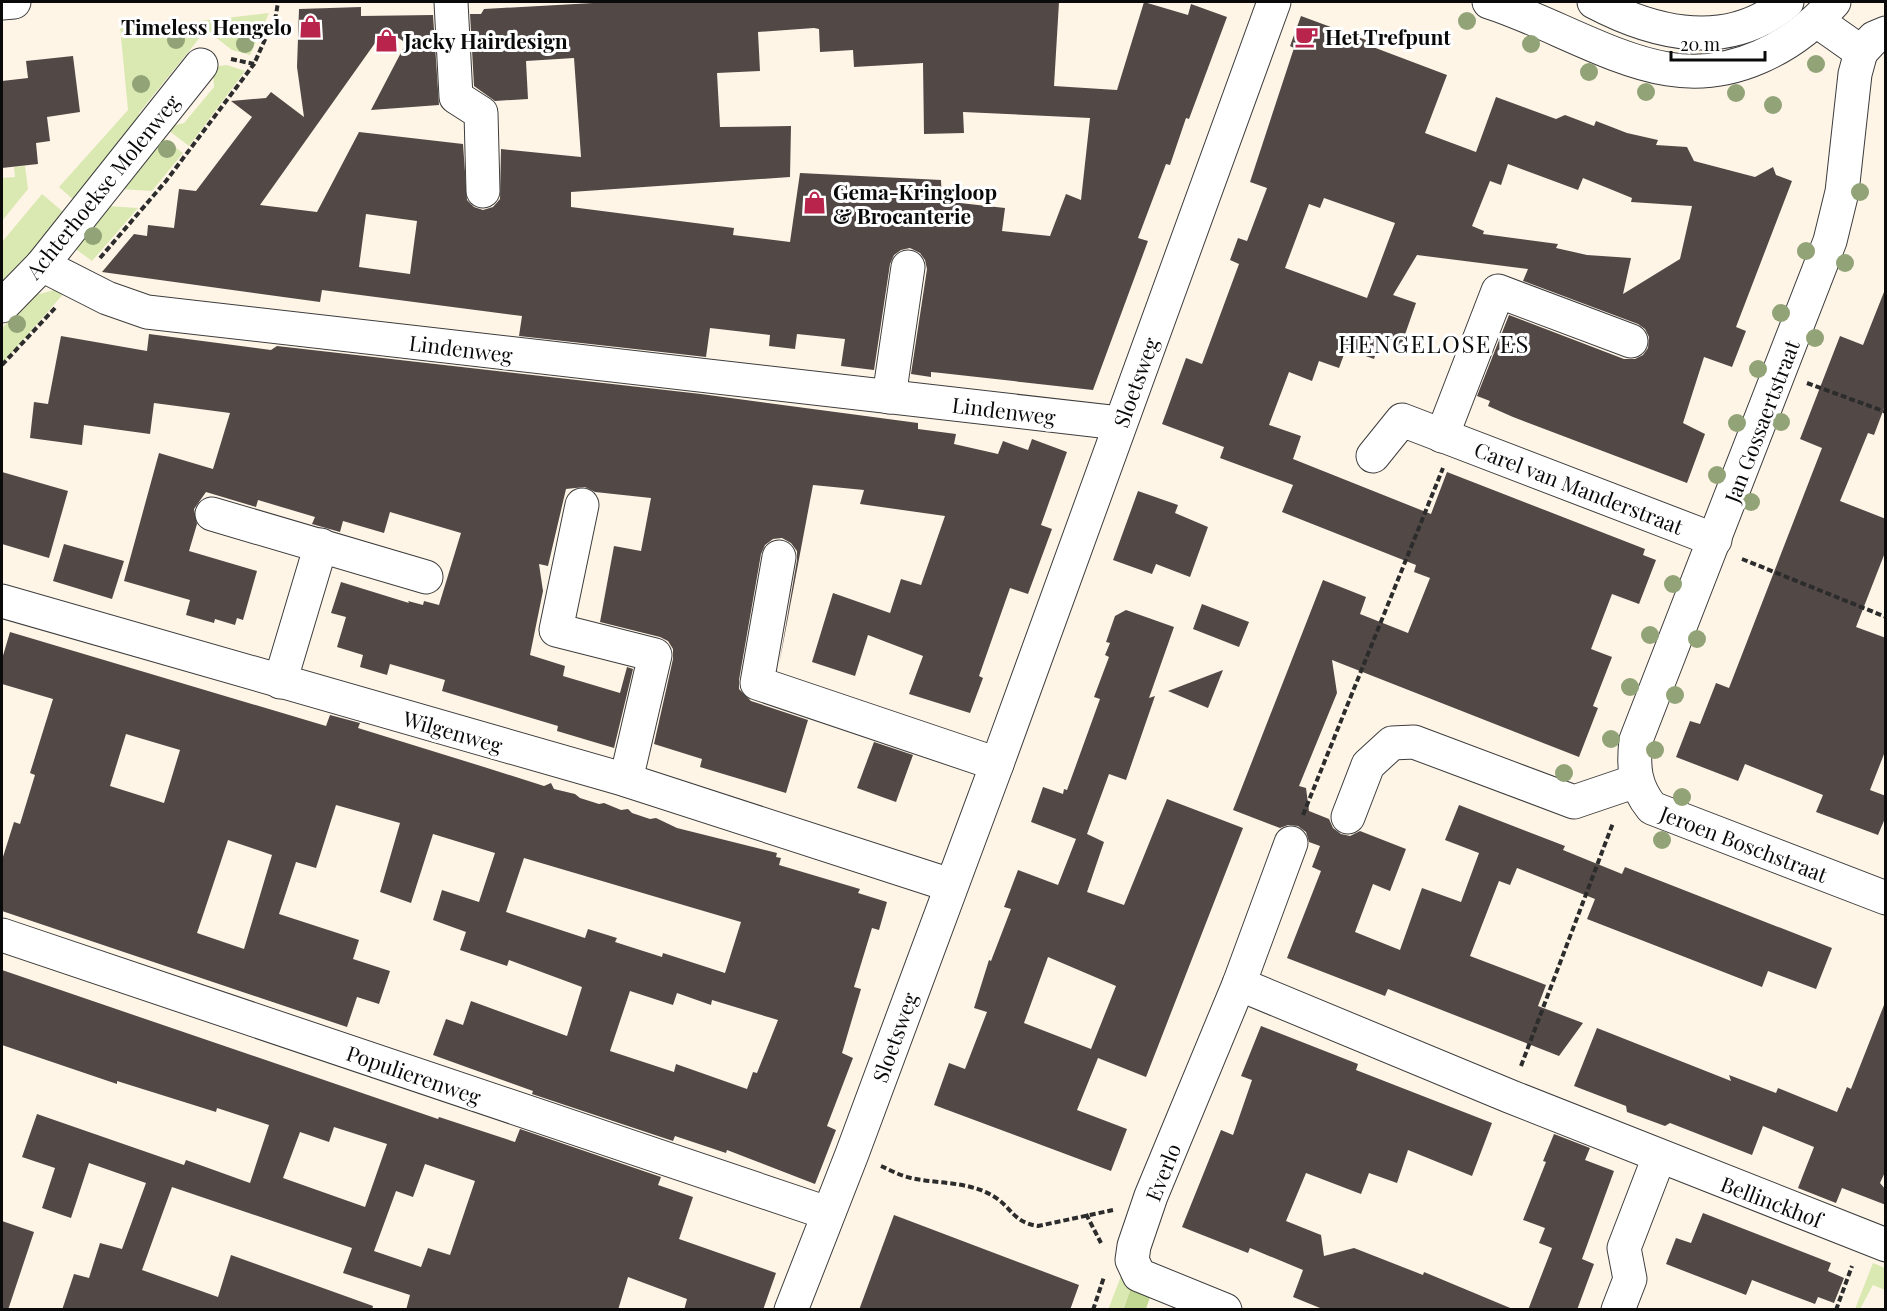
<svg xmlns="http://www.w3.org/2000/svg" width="1887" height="1311" font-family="'Playfair Display',serif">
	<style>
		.green { fill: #dae8b2 }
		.forest { fill: #c1d892 }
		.building { fill: #524947; fill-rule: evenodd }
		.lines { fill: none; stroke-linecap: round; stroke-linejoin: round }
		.minor-casing { stroke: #3d3d3d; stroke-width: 35 }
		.path { stroke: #2c2c2c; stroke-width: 4; stroke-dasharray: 6 3; stroke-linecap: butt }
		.minor { stroke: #fff; stroke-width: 33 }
		.tree { fill: #92a377 }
		.labels { text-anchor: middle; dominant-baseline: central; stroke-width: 6; stroke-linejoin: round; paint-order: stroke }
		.poi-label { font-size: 21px; font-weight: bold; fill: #0a0a0a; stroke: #fff; text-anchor: start }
		.street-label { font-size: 21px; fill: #0a0a0a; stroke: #fff }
		.quarter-label { font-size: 24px; letter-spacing: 1.5px; fill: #0a0a0a; stroke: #fff }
	</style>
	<rect width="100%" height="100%" fill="#fff5e7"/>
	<!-- green -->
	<g class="green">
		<path d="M269,13l-19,42 -18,-5 -26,-20 -67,83 1,12 -63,78 -18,-16 69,-77 -8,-83 27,-5 1,5z"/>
		<path d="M227,65l18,6 -56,75 -21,-16 3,-4 13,-3 30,-36 -1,-13 6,-8z"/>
		<path d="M162,137l21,16 -31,38 -32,-2z"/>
		<path d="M25,166l3,23 -26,32v-43l13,-1 -1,-10z"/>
		<path d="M42,194l26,22 -66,72v-46z"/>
		<path d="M107,206l31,2 -46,53 -19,-14z"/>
		<path d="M54,290l11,2 -63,72v-36l30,-32z"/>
		<path d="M1873,1263l12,5v22l-12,-5 -13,24h-5z"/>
		<path d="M1121,1276l11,9 -9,24 -15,1z"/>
	</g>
	<!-- forest -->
	<path class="forest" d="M1132,1285l19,9 -5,15 -23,1z"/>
	<!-- building -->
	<g class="building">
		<path d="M611,2h448l-5,84 63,4 27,-88 44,13 3,-11 36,13 -38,102 -3,-1 -16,47 -4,-1 -28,74 10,3 -55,149 -152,-17 -10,-1v5l-20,-3 16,-105 -2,-9 -5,-7 -10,-5 -9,2 -7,5 -4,9 -16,106 -33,-4 4,-27 -48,-5 -2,15 -26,-3 1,-11 -60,-7 -4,29 -187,-21 3,-20 -200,-26 -2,12 -218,-30 32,-38 13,2 1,-11 26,3 5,-39 17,2 56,-74 -21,-16 35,-3 5,-6 33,25 -7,-50 2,-58 62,-2v9l72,-1 6,90 -68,5 35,-67 -21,-14 -125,176 57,7 42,-80 104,12 4,56 7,7 9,3 10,-3 7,-8 1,-50 80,8 -7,-99 -48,3 2,38 -33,2 -21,-15 -4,-72h11l3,-5zM814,28l5,1 1,23 33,-2 1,17 69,-4 1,71 40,-1 -1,-21 127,6 -9,82 -15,-6 -16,42 -48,-5 3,-23 -63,-7 -1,-21 -141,-7 -10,69 -57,-7 1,-7 -163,-21v-15l219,-15 1,-51 -71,1 -3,-54 43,-2 -2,-39zM366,214l51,7 -7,53 -51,-7z"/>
		<path d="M1301,16l65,24 -1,4 82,31 -22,58 51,19 20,-55 60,22 9,-4 29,11 2,-5 31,12 31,7 -2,5 31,2 7,14 61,16 18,-10 3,8 16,6 -56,146 10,4 -14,36 -28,-10 -21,66 22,11 -18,49 -174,-66 -25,-11 2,-5 -13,-5 32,-81 115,44h11l8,-4 5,-7 1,-11 -4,-8 -7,-5 -115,-43 5,-12 -111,-14 -24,40 23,8 -15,43 -20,-7 -7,20 -28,-10 -7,19 -20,-7 -7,20 -23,-9 -20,53 32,11 -8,23 138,55 16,-42 198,77 -2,6 13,5 -17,44 -27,-10 -21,55 21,8 -19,49 5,2 -19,49 -247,-97 5,33 -38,93 7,2 3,23 20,8 4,9 8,6 9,2 10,-5 46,18 -16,42 -17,-7 -18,48 45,18 22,-62 39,14 18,-49 -34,-13 14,-35 106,41 -2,4 59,24 3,-7 207,81 -16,41 -48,-18 -6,16 -175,-68 8,-20 -78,-31 -7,17 -11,-4 -29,75 76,29 -8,21 45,17 -24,33 -171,-67 -3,7 -98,-38 34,-87 -9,-4 8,-21 -11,-4 -3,-10 -8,-6 -10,-1 -8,3 -47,-18 90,-230 43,17 -6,17 48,19 22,-55 -16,-6 2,-7 -134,-53 11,-27 -73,-27 4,-11 -62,-23 24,-66 16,6 37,-100 -9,-4 8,-22 9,3 20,-53 -17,-6 44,-134 -4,-2zM1508,164l70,26 5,-12 49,20 -1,4 61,4 -12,53 -57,35 8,-36 -44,-3 -31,-7 2,-4 -75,-10 1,-3 -12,-5 18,-45 11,4zM1324,198l71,25 -28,75 -82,-30 24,-64 11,4z"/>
		<path d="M73,56l7,56 -33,5 3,24 -14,2 2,21 -36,4v-87l26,-3 -2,-17z"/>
		<path d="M1884,292l2,111 -12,32 -6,-2 -28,68 46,18v31l-30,77 30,11v111l-16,41 16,6v20l-8,19 -62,-23 7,-17 -78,-31 -7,17 -62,-24 14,-36 10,3 16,-41 13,5 93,-240 -22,-9 40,-103 23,9z"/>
		<path d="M149,334l122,16 6,-4 424,48 217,29v6l38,5 -2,10 44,10 5,-13 25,9 4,-11 35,13 -26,73 11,4 -24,65 -18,-6 -31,88 4,2 -13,35 -61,-19 14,-38 -55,-21 -13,41 -43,-14 21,-69 57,20 11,-34 20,6 24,-69 -85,-12 4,-14 -51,-5 -34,180 18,-105v-9l-6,-8 -9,-5 -9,1 -8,6 -4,9 -22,126v9l12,12 57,19 -22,73 -86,-26 2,-8 -48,-15 19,-85v-10l-5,-8 -8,-4 -60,-15 14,-76 27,5 10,-53 -56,-6 -10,-5 -19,2 -18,77 -9,-2 4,27 -13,64 35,11 -2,10 57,17 7,-26 6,2 -19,79 -57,-17 1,-5 -116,-35 3,-11 -55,-16 -3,11 -27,-8 3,-12 -26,-8 9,-30 -15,-4 10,-31 68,21 -1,-2 15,4 1,-4 15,4 22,-72 -71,-21 -6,21 -41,-12 -3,11 -28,-8 3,-7 -57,-17 -2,7 -50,-15 -12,17 3,15 -8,27 68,20 -14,49 -6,-2 -2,7 -20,-6 -1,4 -28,-8 4,-15 -66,-19 35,-128 54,16 17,-56 -76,-10 -4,31 -66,-9 -2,20 -52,-7 4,-36 14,2 13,-68 86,15z"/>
		<path d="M2,472l66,19 -19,67 -47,-14z"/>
		<path d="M1138,491l40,14 -3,8 33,14 -18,50 -34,-13 -4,10 -39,-14z"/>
		<path d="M64,544l60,17 -12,38 -59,-18z"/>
		<path d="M1202,604l47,18 -10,25 -46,-18z"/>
		<path d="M1126,610l48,17 -25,71 6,-2 -29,84 -17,-6 -22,60 17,8 -17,50 37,13 43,-106 76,29 -97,249 -48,-19 -21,52 50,19 -16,42 -177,-66 15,-42 16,6 22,-57 -13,-4 15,-48 2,1 20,-52 -7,-2 14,-37 40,15 18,-46 -45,-17 12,-35 20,7 1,-5 3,1 33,-91 -6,-2 15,-40 -4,-2 5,-12 -4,-1 9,-26zM1048,957l68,29 -25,63 -67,-26z"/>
		<path d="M10,632l316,94 4,-11 30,8 -2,5 126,39 60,19 7,-3 3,6 21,5 5,4 19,6 5,-1 17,7 7,-1 4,4 18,6 6,-1 21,10 100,25 -1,4 5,1 -2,7 81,24 -2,4 29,9 -8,28 -7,-2 -18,59 7,2 -19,64 11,5 -26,68 9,4 -21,54 -88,-34 -1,3 -51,-17 -2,5 -141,-47 1,-3 -100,-36 13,-36 17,6 8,-24 96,35 15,-49 -73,-27 -2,6 -47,-16 6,-18 -33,-12 9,-30 37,12 16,-49 -62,-19 -22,69 -31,-11 20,-69 -64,-18 -20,63 -20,-6 -17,52 80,26 -6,19 37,12 -11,33 -22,-7 -10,30 -345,-116v-51l12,-38 6,2 15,-49 -5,-2 23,-74 -51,-15v-25zM126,734l54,16 -16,53 -54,-17zM228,840l44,15 -28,94 -47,-16zM524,858l217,64 -16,51 -62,-20 -1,4 -47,-15 2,-4 -29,-9 -3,9 -79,-26zM630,991l43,14 4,-12 34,12 1,-5 66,20 -21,53 -4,-1 -6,17 -71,-25 -2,8 -64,-21z"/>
		<path d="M1223,670l-15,38 -40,-17z"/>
		<path d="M874,742l39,13 -17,47 -39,-14z"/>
		<path d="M2,970l436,149 1,-2 76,25 5,-13 141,48 -3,8 35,12 -14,42 97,34 -13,37h-79l3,-11 -59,-22 -10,33h-212l4,-15 -67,-22 9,-25 -180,-61 -30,83 76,27 13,-42 142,51 -1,4h-310l12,-36 15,4 11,-35 22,6 24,-66 -57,-20 -18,55 -29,-10 13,-40 -33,-11 15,-43 147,51 2,-5 64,23 19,-58 -52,-17 -1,4 -99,-31v3l-115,-39zM334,1127l53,17 -22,63 -82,-29 17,-46 29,10zM425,1164l50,17 -25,74 -22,-7 -7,19 -47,-16 22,-60 17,6z"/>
		<path d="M1884,1005l2,165 -6,13 6,7v15l-44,-17 -6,15 -38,-15 16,-41 -51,-21 -11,29 -82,-32 -5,3 -38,-14 -1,-6 -52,-20 23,-58 134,53 -2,-6 47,18 2,-5 59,24 10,-25 4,2z"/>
		<path d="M1261,1026l97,38 -2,6 136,53 -20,53 -64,-26 -11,33 -28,-10 -8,21 -55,-21 -20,48 35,14 3,21 30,-8 69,27 1,-3 91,38h-190l-32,-13 10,-27 -53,-22 -2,5 -66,-26 39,-97 12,5 19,-55 -11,-4z"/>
		<path d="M1554,1134l36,14 -5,12 29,11 -32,88 12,5 -17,46h-49l24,-62 -13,-5 6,-15 -22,-8 23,-58 -3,-1z"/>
		<path d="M1703,1213l128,50 -3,8 16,7 -10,25 -16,-6 -3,7 -63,-24 -6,15 -80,-31 10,-26 15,5z"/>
		<path d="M894,1215l185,70 -9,25h-211z"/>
		<path d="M2,1221l32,11 -26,78h-6z"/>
	</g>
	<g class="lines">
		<defs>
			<g id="minor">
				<path d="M451,2l5,95 25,16 2,78"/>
				<path d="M1489,2c57,18 122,58 179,67 64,11 125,-21 166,-67"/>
				<path d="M1594,2c61,32 134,50 193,0"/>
				<path d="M2,3l12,-1"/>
				<path d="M1817,21l44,31 13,-14 12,-5"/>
				<path d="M1861,52l-6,22 -13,118 -12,49 -194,499c-3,26 -2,46 16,68l234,90"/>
				<path d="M42,265l65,33 40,14 972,111"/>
				<path d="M2,306l40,-41 159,-200"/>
				<path d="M889,397l19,-130"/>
				<path d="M1442,436l56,-145 133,50"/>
				<path d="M1373,456l29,-36 313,120"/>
				<path d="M582,505l-26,125 99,25 -29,125"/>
				<path d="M212,514l214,63"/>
				<path d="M779,557l-22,126 240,81"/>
				<path d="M2,601l624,179 324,105"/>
				<path d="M280,682l41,-137"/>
				<path d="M1348,817l20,-52 24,-22 22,-1 160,60 62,-21"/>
				<path d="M2,935l825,278"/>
				<path d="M1239,984l270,112 377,149"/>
				<path d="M791,1310l61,-156 145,-390 277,-762"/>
				<path d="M1225,1310l-86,-35 -7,-15 2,-14 17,-50 88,-212 52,-141"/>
				<path d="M1618,1310l12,-31 -6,-31 35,-91"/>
			</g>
		</defs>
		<!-- minor casing -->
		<use href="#minor" class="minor-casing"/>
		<!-- path -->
		<g class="path">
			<path d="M231,59l23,5 22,-49 2,-13"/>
			<path d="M100,258l66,-77 88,-117"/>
			<path d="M2,365l53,-57"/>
			<path d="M1807,383l79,29"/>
			<path d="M1742,559l144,58"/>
			<path d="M1303,815l140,-347"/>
			<path d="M1521,1066l92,-243"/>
			<path d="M881,1166c9,4 20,10 30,12 27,6 57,3 82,18 19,11 19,26 45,30l75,-16"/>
			<path d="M1086,1214l15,29"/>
			<path d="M1093,1310l11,-33"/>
			<path d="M1836,1310l16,-44"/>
		</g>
		<!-- minor -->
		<use href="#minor" class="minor"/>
	</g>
	<!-- trees -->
	<g class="tree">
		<circle cx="1467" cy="21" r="9"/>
		<circle cx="176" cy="40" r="9"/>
		<circle cx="245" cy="44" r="9"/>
		<circle cx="1531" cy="44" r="9"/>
		<circle cx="1816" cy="64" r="9"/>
		<circle cx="1589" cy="72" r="9"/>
		<circle cx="141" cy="84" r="9"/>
		<circle cx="1646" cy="92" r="9"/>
		<circle cx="1736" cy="93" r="9"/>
		<circle cx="1773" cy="105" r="9"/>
		<circle cx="167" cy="149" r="9"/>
		<circle cx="1860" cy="192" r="9"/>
		<circle cx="93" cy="236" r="9"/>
		<circle cx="1806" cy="251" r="9"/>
		<circle cx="1845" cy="263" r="9"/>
		<circle cx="1781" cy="313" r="9"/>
		<circle cx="17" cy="324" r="9"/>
		<circle cx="1815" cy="338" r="9"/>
		<circle cx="1758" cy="369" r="9"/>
		<circle cx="1781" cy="422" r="9"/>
		<circle cx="1737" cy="423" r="9"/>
		<circle cx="1717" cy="475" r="9"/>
		<circle cx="1751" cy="502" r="9"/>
		<circle cx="1673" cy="584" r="9"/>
		<circle cx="1650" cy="635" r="9"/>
		<circle cx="1697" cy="639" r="9"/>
		<circle cx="1630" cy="687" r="9"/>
		<circle cx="1675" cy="695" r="9"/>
		<circle cx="1611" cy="739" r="9"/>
		<circle cx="1655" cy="750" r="9"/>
		<circle cx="1564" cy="773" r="9"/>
		<circle cx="1682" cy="797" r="9"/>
		<circle cx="1662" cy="840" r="9"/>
	</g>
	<!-- icons -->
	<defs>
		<symbol id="shop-bare" viewBox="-9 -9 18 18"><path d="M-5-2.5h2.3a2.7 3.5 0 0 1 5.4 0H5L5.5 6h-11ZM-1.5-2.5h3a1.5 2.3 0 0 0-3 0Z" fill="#b8244c" stroke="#fff" stroke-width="2.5" paint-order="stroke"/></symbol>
		<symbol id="cafe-bare" viewBox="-9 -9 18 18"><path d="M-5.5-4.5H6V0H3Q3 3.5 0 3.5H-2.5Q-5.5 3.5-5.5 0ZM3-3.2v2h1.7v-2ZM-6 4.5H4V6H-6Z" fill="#b8244c" stroke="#fff" stroke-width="2.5" paint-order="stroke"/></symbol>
	</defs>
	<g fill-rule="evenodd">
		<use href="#shop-bare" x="294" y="10" width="33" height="33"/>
		<use href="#cafe-bare" x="1290" y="20" width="33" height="33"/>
		<use href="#shop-bare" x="370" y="24" width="33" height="33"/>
		<use href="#shop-bare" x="798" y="186" width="33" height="33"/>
	</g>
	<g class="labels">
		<!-- poi labels -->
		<g class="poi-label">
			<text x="292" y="26" text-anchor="end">Timeless Hengelo</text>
			<text x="1325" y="36">Het Trefpunt</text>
			<text x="404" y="40">Jacky Hairdesign</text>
			<text x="833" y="191">Gema-Kringloop<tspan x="833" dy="24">&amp; Brocanterie</tspan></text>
		</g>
		<!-- street labels -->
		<g class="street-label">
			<text transform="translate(102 186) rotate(-51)">Achterhoekse Molenweg</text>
			<text transform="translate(461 348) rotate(7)">Lindenweg</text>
			<text transform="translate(1135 382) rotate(-70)">Sloetsweg</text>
			<text transform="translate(1004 410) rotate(7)">Lindenweg</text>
			<text transform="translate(1761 421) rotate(-69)">Jan Gossaertstraat</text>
			<text transform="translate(1579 487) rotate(21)">Carel van Manderstraat</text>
			<text transform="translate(453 731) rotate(16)">Wilgenweg</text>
			<text transform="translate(1744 843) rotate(21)">Jeroen Boschstraat</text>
			<text transform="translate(894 1037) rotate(-70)">Sloetsweg</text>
			<text transform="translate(414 1074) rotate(19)">Populierenweg</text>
			<text transform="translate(1162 1172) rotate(-68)">Everlo</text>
			<text transform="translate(1772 1201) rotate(21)">Bellinckhof</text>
		</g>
		<!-- quarter labels -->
		<g class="quarter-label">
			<text x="1434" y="343">HENGELOSE ES</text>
		</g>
	</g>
	<!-- border -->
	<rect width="1887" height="1311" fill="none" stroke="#0a0a0a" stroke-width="6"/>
	<!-- scale -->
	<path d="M1671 51v9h94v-9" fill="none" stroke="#0a0a0a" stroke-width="3"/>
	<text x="1680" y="51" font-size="18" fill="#0a0a0a" stroke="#ffffff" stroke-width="4.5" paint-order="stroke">20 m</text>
</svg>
